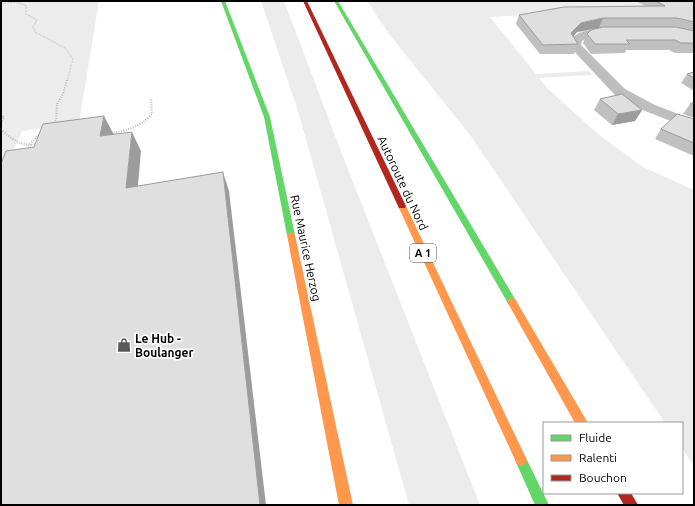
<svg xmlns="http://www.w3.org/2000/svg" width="695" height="506" font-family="Ubuntu,sans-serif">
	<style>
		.green { fill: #ececec }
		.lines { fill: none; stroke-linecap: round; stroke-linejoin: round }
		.path-far1 { stroke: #b9b9b9; stroke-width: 1.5; stroke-dasharray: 0.5 1; stroke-linecap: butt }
		.path { stroke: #b9b9b9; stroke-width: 2; stroke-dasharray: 1 1.5; stroke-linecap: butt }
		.street { fill: #bebebe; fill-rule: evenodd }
		.fast { fill: #63d668; fill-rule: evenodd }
		.slow { fill: #ff974d; fill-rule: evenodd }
		.jam { fill: #b3261e; fill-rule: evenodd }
		.wall { fill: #c0c0c0 }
		.shaded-wall { fill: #9c9c9c }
		.building { fill: #dfdfdf; stroke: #9c9c9c }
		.labels { text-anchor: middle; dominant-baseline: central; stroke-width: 3.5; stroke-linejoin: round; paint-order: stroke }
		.shield { fill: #fff; stroke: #4c4c4c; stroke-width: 1 }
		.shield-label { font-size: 11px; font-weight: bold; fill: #000 }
		.street-label { font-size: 12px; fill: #000; stroke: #fff }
		.poi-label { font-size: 12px; font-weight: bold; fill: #000; stroke: #fff; text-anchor: start }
	</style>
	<rect width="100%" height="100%" fill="#fff"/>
	<!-- green -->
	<g class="green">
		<path d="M1,1h98l-20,122 -57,8 -21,47z"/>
		<path d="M261,1h23l56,148 140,356h-71l-111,-394z"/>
		<path d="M367,1h327l-41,6 -163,10 46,57 53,-3 4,4 -54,3 8,10 51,46 45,33 51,23v276l-12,-18v-25h-17l-195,-288 -81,-101z"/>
	</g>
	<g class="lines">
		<!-- path-far1 -->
		<path class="path-far1" d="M1,3l16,-1 9,4v8l11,6 -4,7 2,5 30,16 8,11 -6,22"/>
		<!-- path -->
		<g class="path">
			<path d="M1,114l3,4 -3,4"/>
			<path d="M52,125l4,-5 1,-16 6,-10 4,-14"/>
			<path d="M1,129c11,11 21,18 37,15"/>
			<path d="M111,133c17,-2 30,-7 41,-19l-1,-16"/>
			<path d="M28,146l12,-12"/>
		</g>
		<!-- street -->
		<path class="street" d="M598,29l19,1 2,2 -2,2c-12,3 -24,-1 -35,7l-1,4 44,44 30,16 39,15v10l-49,-19 -30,-16 -46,-49c3,-14 17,-16 29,-17z"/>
		<!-- fast -->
		<g class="fast">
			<path d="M221,1h4l45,116 25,118 -4,3 -4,-3 -23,-118z"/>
			<path d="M334,1h4l177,298 2,3 -2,3 -3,1 -3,-1z"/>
			<path d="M521,454l4,2 24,49h-14l-20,-45 2,-4z"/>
		</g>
		<!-- slow -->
		<g class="slow">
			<path d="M402,203l4,3 119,250 2,4 -2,4 -4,2 -4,-2 -119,-258z"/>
			<path d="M291,232l4,3 58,270h-14l-52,-270z"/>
			<path d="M512,298l3,1 73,124h-13l-66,-118 -2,-3 2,-3z"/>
		</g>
		<!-- jam -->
		<g class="jam">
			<path d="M303,1h4l99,205 -1,2h-6l-1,-2z"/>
			<path d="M617,493h14l7,12h-14z"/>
		</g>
	</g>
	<!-- wall -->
	<g class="wall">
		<path d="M636,1h58v52h-19l-6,-3h-43l-1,3 -34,1 -8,-11 4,-9 14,-6h-2l-22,4 -4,4 5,8 -4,10h-34l-24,-30 3,-9 126,-9z"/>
		<path d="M694,72v19l-13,-8 6,-9z"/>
		<path d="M600,99l42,11 -7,11 -23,4 -18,-15z"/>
		<path d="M694,102v16l-11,-4 7,-10z"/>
		<path d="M694,119v37l-39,-17 6,-10z"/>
	</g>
	<!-- shaded-wall -->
	<g class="shaded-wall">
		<path d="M603,18l-4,10 -22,4 -9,11 3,-10 10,-10z"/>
		<path d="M642,110l-7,11 -23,4 6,-11z"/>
		<path d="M104,116l10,19 -14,1z"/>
		<path d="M132,132l9,19 -5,56 -10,-19z"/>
		<path d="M223,172l6,19 37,314h-6z"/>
	</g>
	<!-- building -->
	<g class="building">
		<path d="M656,1h38v21l-17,-4h-74l-22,5 -10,10 7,11 -35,1 -24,-30 45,-8 101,-1z"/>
		<path d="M603,27h73l18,4v12h-13l-6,-3h-49l4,4h-35l-8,-10 4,-4z"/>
		<path d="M694,72v6l-7,-4z"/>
		<path d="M622,94l20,16 -24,4 -18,-15z"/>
		<path d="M694,102v4l-4,-2z"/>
		<path d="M677,114l17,5v24l-33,-14z"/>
		<path d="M104,116l-4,20 32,-4 -6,56 97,-16 37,333h-259v-341l5,-13 28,-4 9,-23z"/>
	</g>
	<!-- icons -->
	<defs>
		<symbol id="shop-bare" viewBox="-9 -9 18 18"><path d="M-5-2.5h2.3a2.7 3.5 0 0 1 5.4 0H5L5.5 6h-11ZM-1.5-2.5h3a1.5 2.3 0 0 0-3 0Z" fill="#595959" stroke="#fff" stroke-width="2.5" paint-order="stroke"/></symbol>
	</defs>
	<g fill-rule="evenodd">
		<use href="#shop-bare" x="114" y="335" width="20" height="20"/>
	</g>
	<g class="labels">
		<!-- shield labels -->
		<rect class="shield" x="410" y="244" width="26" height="18" rx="3"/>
		<g class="shield-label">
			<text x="423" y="253">A 1</text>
		</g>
		<!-- street labels -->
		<g class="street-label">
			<text transform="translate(403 183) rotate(65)">Autoroute du Nord</text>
			<text transform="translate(306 248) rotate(78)">Rue Maurice Herzog</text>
		</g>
		<!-- poi labels -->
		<g class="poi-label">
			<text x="135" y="338">Le Hub -<tspan x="135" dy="14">Boulanger</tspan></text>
		</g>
	</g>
	<!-- border -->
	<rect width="695" height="506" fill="none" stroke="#000000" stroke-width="4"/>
	<!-- legend -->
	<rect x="543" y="422" width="140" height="72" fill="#ffffff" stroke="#999999"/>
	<rect x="551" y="435" width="20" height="6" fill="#63d668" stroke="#999999"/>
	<text x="579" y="442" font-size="12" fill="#000000">Fluide</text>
	<rect x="551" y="455" width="20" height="6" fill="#ff974d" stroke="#999999"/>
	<text x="579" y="462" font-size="12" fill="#000000">Ralenti</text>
	<rect x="551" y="475" width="20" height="6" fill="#b3261e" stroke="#999999"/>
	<text x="579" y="482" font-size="12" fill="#000000">Bouchon</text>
</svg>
